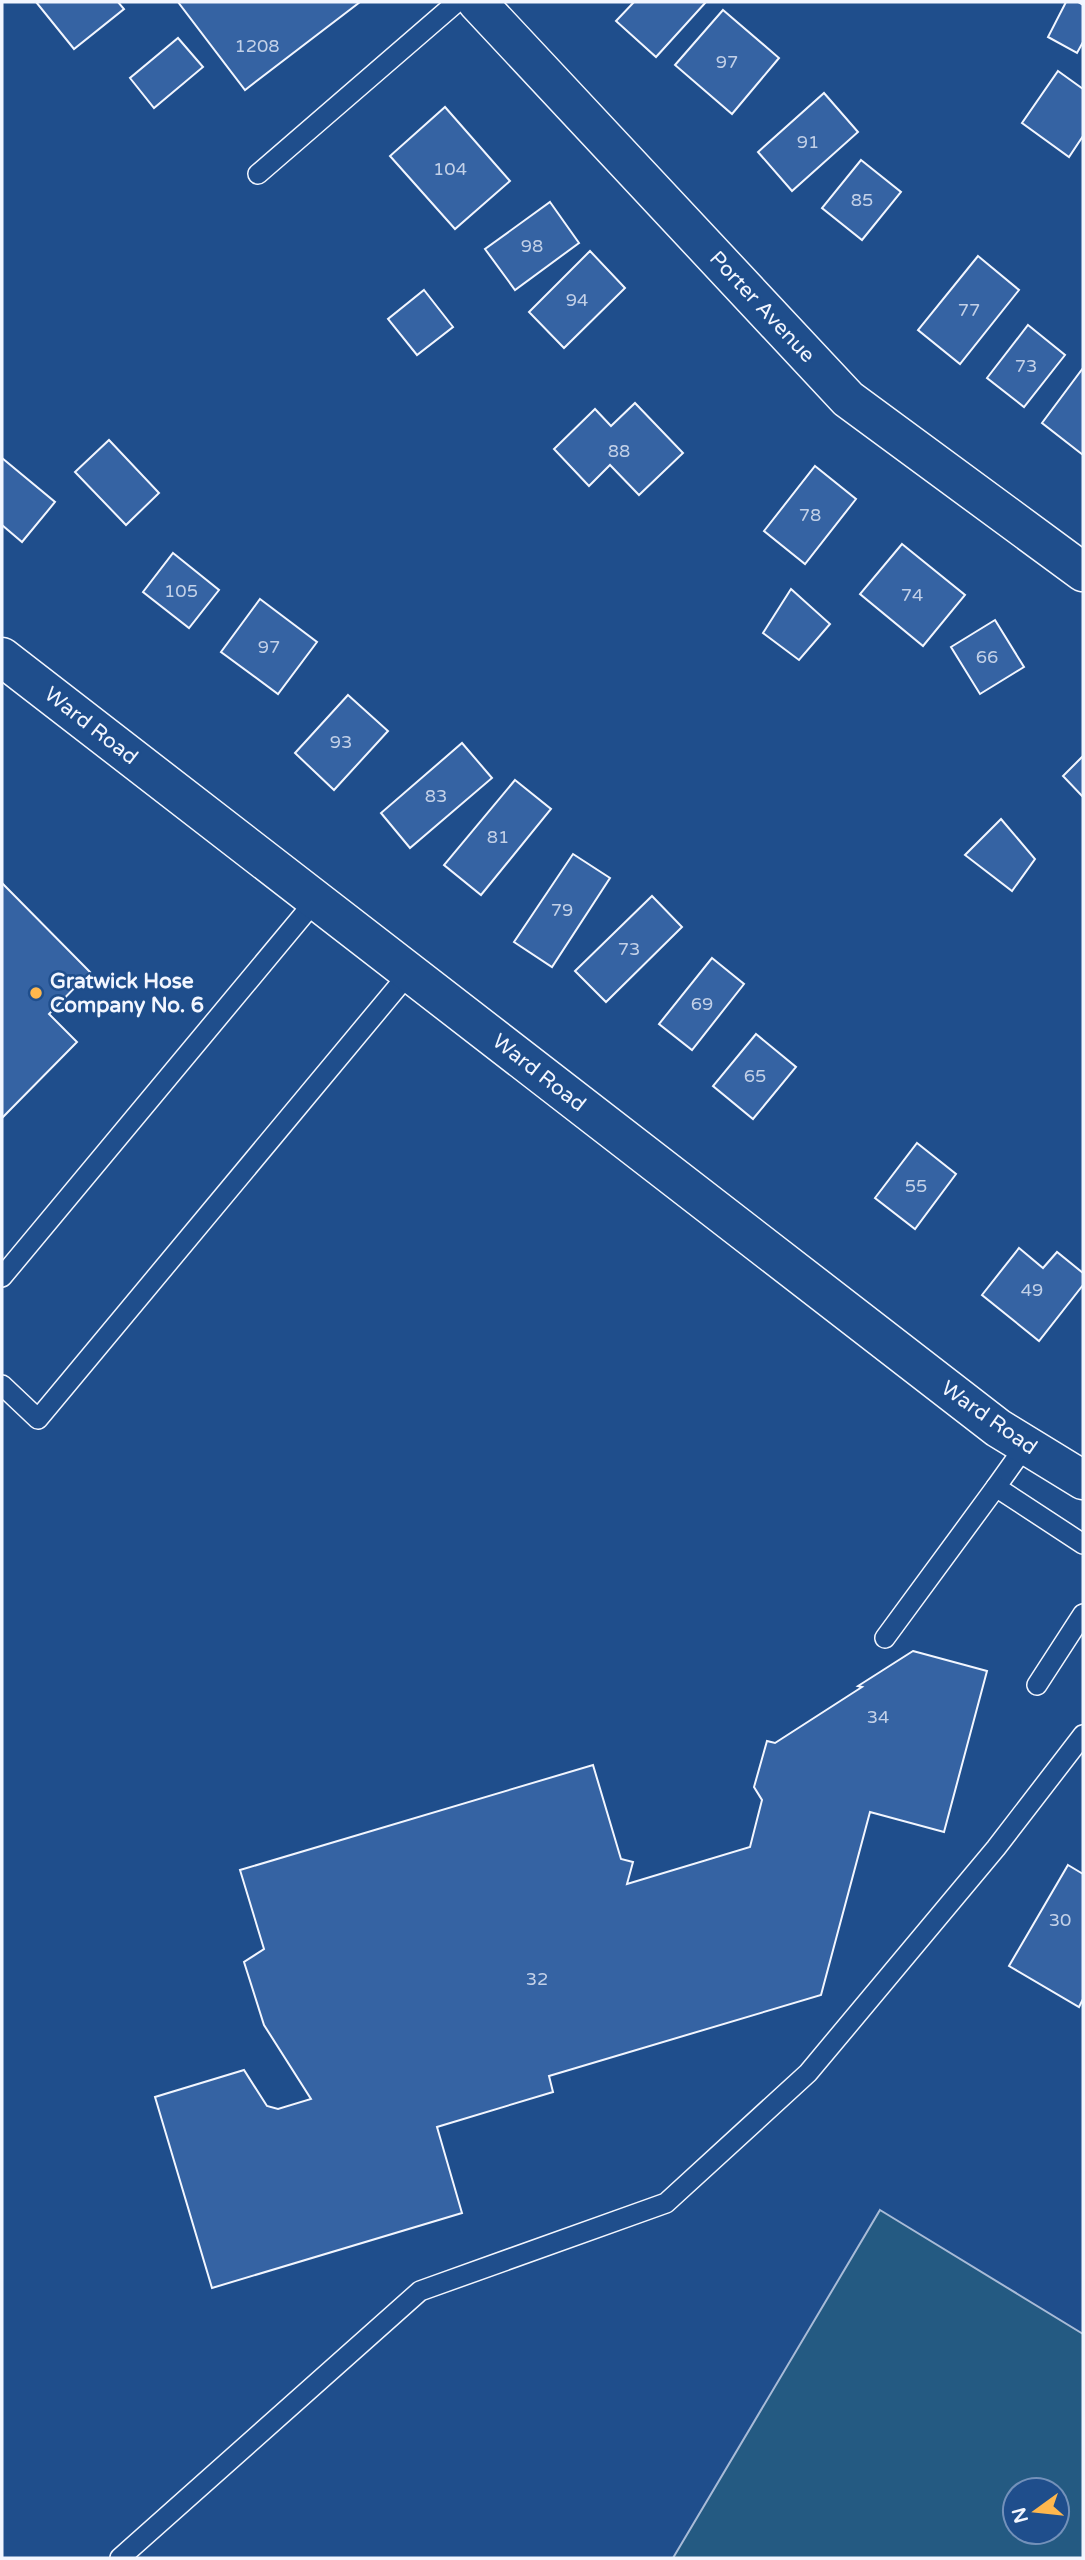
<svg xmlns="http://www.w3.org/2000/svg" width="1085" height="2560" font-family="'Varela Round',sans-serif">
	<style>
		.green { fill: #245a82; stroke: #a8bbd7; stroke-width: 2; fill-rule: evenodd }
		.building { fill: #3563a3; stroke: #f2f6ff; stroke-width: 2 }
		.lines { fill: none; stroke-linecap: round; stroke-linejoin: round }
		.service-casing { stroke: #f2f6ff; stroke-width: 22 }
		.minor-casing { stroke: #f2f6ff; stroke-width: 41 }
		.secondary-casing { stroke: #f2f6ff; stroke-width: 41 }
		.service { stroke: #1f4e8c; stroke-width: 19 }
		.minor { stroke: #1f4e8c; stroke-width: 38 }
		.secondary { stroke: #1f4e8c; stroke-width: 38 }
		.poi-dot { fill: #ffb74d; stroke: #1f4e8c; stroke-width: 2.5 }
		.labels { text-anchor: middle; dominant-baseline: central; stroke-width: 5; stroke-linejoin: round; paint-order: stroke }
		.number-label { font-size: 18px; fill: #c3d1e8 }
		.street-label { font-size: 21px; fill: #f2f6ff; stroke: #1f4e8c }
		.poi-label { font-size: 21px; font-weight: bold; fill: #f2f6ff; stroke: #1f4e8c; text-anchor: start }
	</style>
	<rect width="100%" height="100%" fill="#1f4e8c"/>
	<!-- green -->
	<path class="green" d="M880,2210l203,124v224h-410zM1015,2490h42v42h-42z"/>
	<!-- building -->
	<g class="building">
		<path d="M36,2h82l6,7 -50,40z"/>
		<path d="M178,2h182l-115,88z"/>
		<path d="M634,2h72l-50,55 -40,-36z"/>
		<path d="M1066,2h12l5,3v37l-6,11 -29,-16z"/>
		<path d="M723,10l56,48 -47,56 -57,-49z"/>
		<path d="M178,38l25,29 -49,41 -24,-30z"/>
		<path d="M1058,71l25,18v47l-14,21 -47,-34z"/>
		<path d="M824,93l34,39 -66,59 -34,-39z"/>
		<path d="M445,107l65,74 -55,48 -65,-73z"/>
		<path d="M861,160l40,32 -39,48 -40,-32z"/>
		<path d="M550,202l29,41 -64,47 -30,-41z"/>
		<path d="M590,251l35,37 -61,60 -35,-36z"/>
		<path d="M978,256l41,34 -59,74 -42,-34z"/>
		<path d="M424,290l29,37 -36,28 -29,-36z"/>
		<path d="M1028,325l37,30 -41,52 -37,-29z"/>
		<path d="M1083,368v87l-41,-32z"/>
		<path d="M635,403l48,50 -44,42 -29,-30 -21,21 -35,-37 41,-40 16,17z"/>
		<path d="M109,440l50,53 -33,32 -51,-53z"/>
		<path d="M2,458l53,44 -33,40 -20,-17z"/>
		<path d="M815,466l41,33 -51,65 -41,-33z"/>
		<path d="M902,544l63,51 -42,51 -63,-52z"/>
		<path d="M173,553l46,37 -30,38 -46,-36z"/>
		<path d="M791,589l39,35 -31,36 -36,-27z"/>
		<path d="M260,599l57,43 -39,52 -57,-42z"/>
		<path d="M995,620l29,47 -44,27 -29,-47z"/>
		<path d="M348,695l40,36 -54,59 -39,-37z"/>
		<path d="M462,743l30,35 -82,70 -29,-35z"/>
		<path d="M1083,756v41l-20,-21z"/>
		<path d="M515,780l36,29 -70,86 -37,-30z"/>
		<path d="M1001,819l34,40 -23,32 -47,-36z"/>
		<path d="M573,854l37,24 -58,89 -38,-25z"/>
		<path d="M2,883l88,89 -41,42 28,28 -75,76z"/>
		<path d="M652,896l30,31 -76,75 -31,-31z"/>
		<path d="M712,958l32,26 -52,66 -33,-26z"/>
		<path d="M756,1034l40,33 -43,52 -40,-33z"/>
		<path d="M917,1143l39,31 -41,55 -40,-31z"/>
		<path d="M1019,1248l24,20 14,-16 26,21v12l-44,56 -57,-46z"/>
		<path d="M913,1651l74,20 -43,161 -74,-20 -49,183 -272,81 4,16 -116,35 25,86 -250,75 -57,-191 89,-27 23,36 11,3 33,-10 -47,-74 -20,-63 20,-13 -24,-79 353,-105 28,94 12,3 -6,22 123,-37 12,-47 -8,-13 13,-46 8,2 87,-56 -4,-1z"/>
		<path d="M1068,1865l15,9v125l-4,8 -70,-41z"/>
	</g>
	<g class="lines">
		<defs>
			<g id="service">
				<path d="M258,174l199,-172"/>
				<path d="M2,1277l313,-376"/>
				<path d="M2,1385l36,34 372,-447"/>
				<path d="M996,1487l30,-42"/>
				<path d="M885,1638l111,-151 87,57"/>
				<path d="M1037,1685l46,-71"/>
				<path d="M120,2558l300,-267 246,-88 142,-130 188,-225 87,-113"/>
			</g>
			<path id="minor" d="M477,2l371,397 235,173"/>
			<path id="secondary" d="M2,657l996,771 85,52"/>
		</defs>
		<!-- service casing -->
		<use href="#service" class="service-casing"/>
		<!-- minor casing -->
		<use href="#minor" class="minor-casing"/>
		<!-- secondary casing -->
		<use href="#secondary" class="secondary-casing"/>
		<!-- service -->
		<use href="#service" class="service"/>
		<!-- minor -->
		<use href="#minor" class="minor"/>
		<!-- secondary -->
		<use href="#secondary" class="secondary"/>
	</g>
	<!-- markers -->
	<circle class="poi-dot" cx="36" cy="993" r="7"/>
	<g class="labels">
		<!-- number labels -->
		<g class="number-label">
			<text x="257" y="46">1208</text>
			<text x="727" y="62">97</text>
			<text x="808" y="142">91</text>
			<text x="450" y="169">104</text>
			<text x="862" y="200">85</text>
			<text x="532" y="246">98</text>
			<text x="577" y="300">94</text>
			<text x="969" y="310">77</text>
			<text x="1026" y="366">73</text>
			<text x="619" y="451">88</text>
			<text x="810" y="515">78</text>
			<text x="181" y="591">105</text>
			<text x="912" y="595">74</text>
			<text x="269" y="647">97</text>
			<text x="987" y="657">66</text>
			<text x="341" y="742">93</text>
			<text x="436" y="796">83</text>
			<text x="498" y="837">81</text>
			<text x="562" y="910">79</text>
			<text x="629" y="949">73</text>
			<text x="702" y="1004">69</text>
			<text x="755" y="1076">65</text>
			<text x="916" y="1186">55</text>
			<text x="1032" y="1290">49</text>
			<text x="878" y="1717">34</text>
			<text x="1060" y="1920">30</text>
			<text x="537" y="1979">32</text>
		</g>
		<!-- street labels -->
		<g class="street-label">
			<text transform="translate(762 307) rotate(47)">Porter Avenue</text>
			<text transform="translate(91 726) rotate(38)">Ward Road</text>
			<text transform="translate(539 1073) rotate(38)">Ward Road</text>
			<text transform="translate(989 1418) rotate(35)">Ward Road</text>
		</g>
		<!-- poi labels -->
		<g class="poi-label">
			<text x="50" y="981">Gratwick Hose<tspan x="50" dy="24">Company No. 6</tspan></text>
		</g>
	</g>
	<!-- border -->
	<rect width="1085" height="2560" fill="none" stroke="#f2f6ff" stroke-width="7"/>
	<!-- north arrow -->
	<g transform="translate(1036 2511) rotate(255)"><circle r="33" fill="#1f4e8c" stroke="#7391ba" stroke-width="2"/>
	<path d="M0-5L12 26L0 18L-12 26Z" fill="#ffb74d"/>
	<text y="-10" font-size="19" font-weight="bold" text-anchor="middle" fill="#f2f6ff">N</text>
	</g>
</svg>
